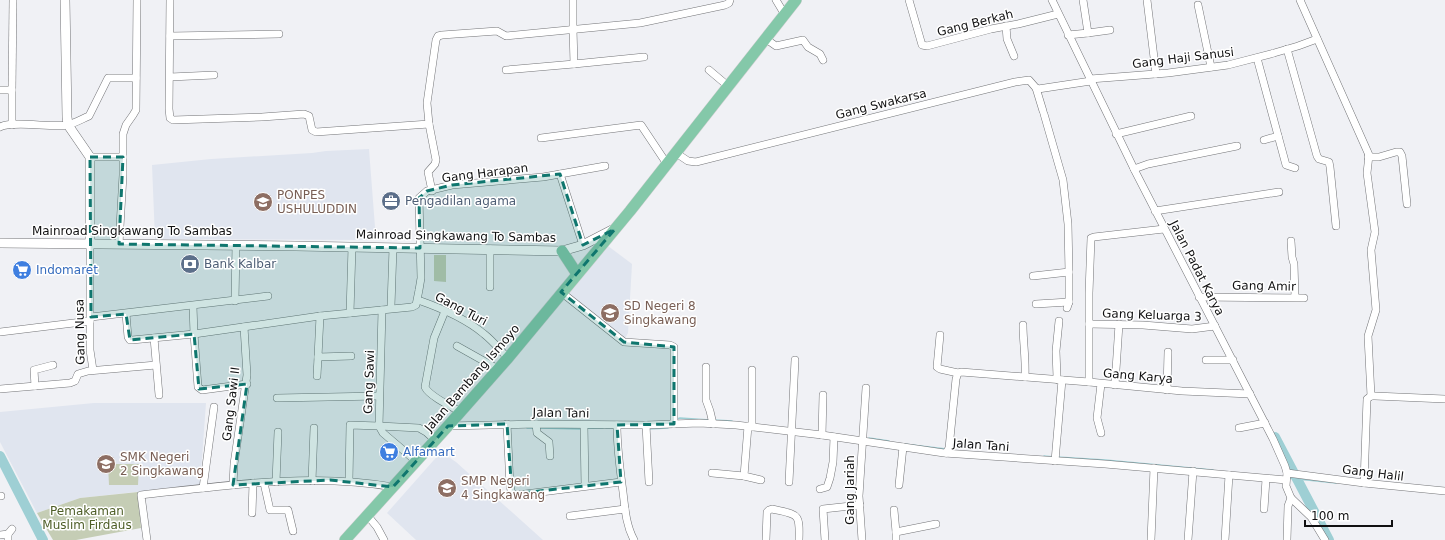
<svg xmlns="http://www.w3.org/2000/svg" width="1445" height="540" font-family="'DejaVu Sans',sans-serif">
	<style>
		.built { fill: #e0e5ef }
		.green { fill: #c5cdb5 }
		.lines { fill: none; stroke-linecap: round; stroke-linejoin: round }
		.stream { stroke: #9ecfd4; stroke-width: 1.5 }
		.river { stroke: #9ecfd4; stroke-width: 10 }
		.minor-casing { stroke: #737477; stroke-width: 8 }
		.tertiary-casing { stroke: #737477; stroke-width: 10 }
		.primary-casing { stroke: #cfcfcf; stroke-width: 12 }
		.minor { stroke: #fff; stroke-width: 7 }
		.tertiary { stroke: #fff; stroke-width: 9 }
		.primary { stroke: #84c8a9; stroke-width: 11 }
		.marked { fill: #0f766e; fill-opacity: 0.2; stroke: #0f766e; stroke-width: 3; stroke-dasharray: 8 5; stroke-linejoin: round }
		.labels { text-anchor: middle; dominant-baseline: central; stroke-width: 3; stroke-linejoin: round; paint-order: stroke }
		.street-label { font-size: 12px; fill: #101011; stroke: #fff }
		.education-label { font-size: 12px; fill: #785e54; stroke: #fff; text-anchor: start }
		.service-label { font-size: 12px; fill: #4e5e75; stroke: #fff; text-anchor: start }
		.shop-label { font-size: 12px; fill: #366cbe; stroke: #fff; text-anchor: start }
		.park-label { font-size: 12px; fill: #4e5e27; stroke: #fff }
	</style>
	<rect width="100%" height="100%" fill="#f0f1f5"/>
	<!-- built -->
	<g class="built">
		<path d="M369,149l7,91 -221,-1 -3,-74 59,-6 101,-6 14,-2z"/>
		<path d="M608,246l24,18 -4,69 -4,7 -56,-47z"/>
		<path d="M94,403h112l-6,82 -120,13 -43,15 -37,-71v-30z"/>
		<path d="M441,452l15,10 87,78h-127l-29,-27z"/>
	</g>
	<!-- green -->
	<g class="green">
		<path d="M434,255h12v27l-12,-1z"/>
		<path d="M108,464h31l-1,21h-29z"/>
		<path d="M138,492l3,36 -65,12h-23l-16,-27 43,-15z"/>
	</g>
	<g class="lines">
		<!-- stream -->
		<g class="stream">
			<path d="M677,419l3,-1 30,2"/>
			<path d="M714,420l18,1"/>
			<path d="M527,428h8"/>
			<path d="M538,428l45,1"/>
			<path d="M586,428h17"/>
			<path d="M606,428h9"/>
			<path d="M648,429l20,-1"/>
			<path d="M869,438l20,3"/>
			<path d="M904,444l42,5"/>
			<path d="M1044,456l10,1"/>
			<path d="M1057,457l48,3 108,10"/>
			<path d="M1288,478l48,5"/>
		</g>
		<!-- river -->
		<g class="river">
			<path d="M1275,437l54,103"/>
			<path d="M0,456l43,84"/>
		</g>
		<defs>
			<g id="minor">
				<path d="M170,0l-1,109 1,9 3,2 89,-3 42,-3 5,2 3,14 4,2 113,-8"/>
				<path d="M573,0v29l1,35 70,-7"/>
				<path d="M776,0l9,15"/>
				<path d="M909,0l13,45 5,1 64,-17 27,-5 40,-10"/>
				<path d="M1052,0l84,173 137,266 12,27 2,7 -1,13 5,12 20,19 14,23"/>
				<path d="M1147,0l9,74"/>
				<path d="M1300,0l69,155 -2,18 8,59 -4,18 5,60 -8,26 3,60"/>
				<path d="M1198,5l13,62"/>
				<path d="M1006,26l1,13 7,17"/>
				<path d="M1088,33l22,-3"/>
				<path d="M1068,35l20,-2 -5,-33"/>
				<path d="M170,36l109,-2"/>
				<path d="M766,39l10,7 27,-6 5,7 12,7 3,6"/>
				<path d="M1287,49l30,107 2,3 10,3 1,5 6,59"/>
				<path d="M1257,58l29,107 9,3"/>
				<path d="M506,70l68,-6"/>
				<path d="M709,70l19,16"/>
				<path d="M170,77l44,-2"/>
				<path d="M1090,79l78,-6 60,-8 46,-12 24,-7 19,-7"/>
				<path d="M1036,88l7,23"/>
				<path d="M0,90h12v35"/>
				<path d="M12,90l1,-90"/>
				<path d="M1044,114l19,66 5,44 1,48v30l-2,6"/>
				<path d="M0,127c13,-7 52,1 68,-2 7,-2 14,-6 21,-9l19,-38h28"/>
				<path d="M1116,134l75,-18"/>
				<path d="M541,138l100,-13 26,39"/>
				<path d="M1264,140l14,-4"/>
				<path d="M676,153l12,8 8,1 319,-80 14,-2 7,8 2,1 53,-8"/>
				<path d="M90,157h33"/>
				<path d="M1368,157h11l17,-5h4l2,4 5,48"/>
				<path d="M1134,169l14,-5 89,-18"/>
				<path d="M560,174l23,71"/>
				<path d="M432,191l-4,-19 7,-8 1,-4 -7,-36 -2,-21 9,-63 2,-4 4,-1 55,-4 9,5 134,-13 85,-18 4,-2 1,-3"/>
				<path d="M1155,211l124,-19"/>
				<path d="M1291,241l1,16 2,7 1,33"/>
				<path d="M90,243v107l3,20"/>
				<path d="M119,244l4,-69v-41l3,-9 7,-10 3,-5 1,-110"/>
				<path d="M490,249v38"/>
				<path d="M1033,276l36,-4"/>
				<path d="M561,292l63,50 46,3 4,2v77"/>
				<path d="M1199,297l105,1"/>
				<path d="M418,300c23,8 47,18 66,34 9,7 16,16 24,24"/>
				<path d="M235,301l1,-56"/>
				<path d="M1036,304l33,-2"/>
				<path d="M193,306l1,28 4,53 4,3 45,-6"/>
				<path d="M391,306l2,-58"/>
				<path d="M382,310l-3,116 40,2 7,4 9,8"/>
				<path d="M445,311l-11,27 -9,49c4,9 27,20 36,25"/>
				<path d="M350,313l2,-66"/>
				<path d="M126,314l2,23 2,3h2l62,-6 126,-18 92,-9 4,-2 3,-15 2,-12 -2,-80 8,-7 25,-6 91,-8 62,-11"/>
				<path d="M320,316l-2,41 33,-1"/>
				<path d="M91,317l177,-21"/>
				<path d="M1089,324l54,1 49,4 23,-3"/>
				<path d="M1023,325c0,17 3,34 2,52"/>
				<path d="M0,332l90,-11"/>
				<path d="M940,335l-3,32 3,2 18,4"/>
				<path d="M154,338l5,57"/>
				<path d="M457,346l41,23"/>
				<path d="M1206,360h27"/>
				<path d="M706,367v33l4,11 3,13"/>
				<path d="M317,376l1,-19"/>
				<path d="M1058,380l-1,-3 -1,-26 3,-30"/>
				<path d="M1089,382v-89l2,-55 3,-1 70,-8"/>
				<path d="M1101,384l-4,34 4,15"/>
				<path d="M1115,385l4,-61"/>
				<path d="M35,386l-1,-16 19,-5"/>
				<path d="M0,389l70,-6 5,-2 3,-7 10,-3 68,-6"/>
				<path d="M1167,390l1,-38"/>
				<path d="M277,398l102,-2"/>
				<path d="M507,424l3,62 2,8 5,1 104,-13"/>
				<path d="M536,424l1,9 12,9 1,14"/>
				<path d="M584,425l1,61"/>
				<path d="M617,425c0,22 3,45 6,67 2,17 3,33 11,48"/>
				<path d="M646,425l3,57"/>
				<path d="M448,426l88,-2 110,1 53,-2 37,2 86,10 122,18 161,11 181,16"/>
				<path d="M748,426l-4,50 17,4"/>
				<path d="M752,427v-57"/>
				<path d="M1239,428l26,-5"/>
				<path d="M822,435l1,-40"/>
				<path d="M946,453l3,-5 7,-69 2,-6 3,-1 128,10 93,9 68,3"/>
				<path d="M1055,461l7,-81"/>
				<path d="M712,473l32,3"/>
				<path d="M1287,473l77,10 81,8"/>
				<path d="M312,481l2,-53"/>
				<path d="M349,481l1,-56 29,1 4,7 33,28"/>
				<path d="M276,482l2,-50"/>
				<path d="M789,482l6,-122"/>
				<path d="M264,483l6,27h18l5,21"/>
				<path d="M1364,483l3,-84 4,-3h4l70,3"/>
				<path d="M233,485l1,-21 13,-89 -3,-48"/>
				<path d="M899,485l4,-38"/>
				<path d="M203,488l11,-81"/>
				<path d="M820,489l7,-2 3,-9 3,-16 1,-25"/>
				<path d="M0,496h1"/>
				<path d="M1264,509l2,-30"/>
				<path d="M894,510l2,22"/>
				<path d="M252,513l1,-30"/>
				<path d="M367,515l10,12 7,13"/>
				<path d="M570,516l55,-7"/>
				<path d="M0,535l8,-1"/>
				<path d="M8,540v-6l4,-5"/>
				<path d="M147,540l-6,-45c81,-9 172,-23 252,-8"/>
				<path d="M766,540l1,-28 2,-2 3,-1c26,6 28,3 27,31"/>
				<path d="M825,540l-2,-31 37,-4"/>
				<path d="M862,540l-3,-44 7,-108"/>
				<path d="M896,540v-8l40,-8"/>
				<path d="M1151,540l3,-72"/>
				<path d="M1188,540l5,-69"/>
				<path d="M1225,540l4,-65"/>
				<path d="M1287,540l1,-34 3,-8"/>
			</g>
			<g id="tertiary">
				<path d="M65,0l2,117 1,8 22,32v86"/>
				<path d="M0,243l296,3 266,5 21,-6 29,-15"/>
			</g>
			<g id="primary">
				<path d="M562,251l15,23"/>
				<path d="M345,540l103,-114 60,-68 122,-147 166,-211"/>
			</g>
		</defs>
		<!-- minor casing -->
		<use href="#minor" class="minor-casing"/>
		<!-- tertiary casing -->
		<use href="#tertiary" class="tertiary-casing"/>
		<!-- primary casing -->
		<use href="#primary" class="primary-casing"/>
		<!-- minor -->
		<use href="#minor" class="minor"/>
		<!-- tertiary -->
		<use href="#tertiary" class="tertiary"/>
		<!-- primary -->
		<use href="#primary" class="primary"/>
	</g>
	<!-- marked area -->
	<path class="marked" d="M90,157h33l-4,87 301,4 -1,-50 8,-7 25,-6 108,-11 23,71 32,-16 -54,63 63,50 50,5v77l-57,1 4,57 -109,12 -5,-70 -59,2 -55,61 -63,-7 -97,5 14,-101 -48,5 -5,-55 -64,6 -4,-26 -35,3z"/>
	<!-- icons -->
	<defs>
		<symbol id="office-disc" viewBox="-11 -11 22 22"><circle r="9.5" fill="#5c6f8a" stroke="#fff"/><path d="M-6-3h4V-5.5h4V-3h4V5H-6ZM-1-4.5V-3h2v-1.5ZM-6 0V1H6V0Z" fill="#fff"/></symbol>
		<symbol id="school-disc" viewBox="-11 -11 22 22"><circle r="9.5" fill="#8d6e63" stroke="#fff"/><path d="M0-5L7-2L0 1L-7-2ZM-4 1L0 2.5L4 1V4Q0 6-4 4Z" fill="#fff"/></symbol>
		<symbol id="bank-disc" viewBox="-11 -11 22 22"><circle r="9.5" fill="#5c6f8a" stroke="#fff"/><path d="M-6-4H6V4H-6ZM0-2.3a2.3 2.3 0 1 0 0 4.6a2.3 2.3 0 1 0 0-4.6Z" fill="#fff"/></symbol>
		<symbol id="supermarket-disc" viewBox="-11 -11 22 22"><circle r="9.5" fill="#3f7fe0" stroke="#fff"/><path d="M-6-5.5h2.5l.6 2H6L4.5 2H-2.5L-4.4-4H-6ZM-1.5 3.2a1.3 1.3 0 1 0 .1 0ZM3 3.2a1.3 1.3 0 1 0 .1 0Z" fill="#fff"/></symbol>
	</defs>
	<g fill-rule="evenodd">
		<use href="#office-disc" x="380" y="190" width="22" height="22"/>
		<use href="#school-disc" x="252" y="191" width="22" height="22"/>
		<use href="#bank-disc" x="179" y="253" width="22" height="22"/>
		<use href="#supermarket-disc" x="11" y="259" width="22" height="22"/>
		<use href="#school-disc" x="599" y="302" width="22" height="22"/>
		<use href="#supermarket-disc" x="378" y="441" width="22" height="22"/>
		<use href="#school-disc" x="95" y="453" width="22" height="22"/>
		<use href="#school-disc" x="436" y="477" width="22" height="22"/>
	</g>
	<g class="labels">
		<!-- street labels -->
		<g class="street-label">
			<text transform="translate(975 23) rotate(-14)">Gang Berkah</text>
			<text transform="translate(1183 58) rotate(-7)">Gang Haji Sanusi</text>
			<text transform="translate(881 104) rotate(-14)">Gang Swakarsa</text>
			<text transform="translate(485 173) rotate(-7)">Gang Harapan</text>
			<text x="132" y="231">Mainroad Singkawang To Sambas</text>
			<text transform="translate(456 236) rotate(1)">Mainroad Singkawang To Sambas</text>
			<text transform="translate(1197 268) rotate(63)">Jalan Padat Karya</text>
			<text transform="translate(1264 286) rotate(1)">Gang Amir</text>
			<text transform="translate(461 309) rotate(28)">Gang Turi</text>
			<text transform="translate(1152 315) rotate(2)">Gang Keluarga 3</text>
			<text transform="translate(80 332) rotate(-91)">Gang Nusa</text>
			<text transform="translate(1138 376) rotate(5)">Gang Karya</text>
			<text transform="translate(472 378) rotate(-49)">Jalan Bambang Ismoyo</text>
			<text transform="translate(369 382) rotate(-88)">Gang Sawi</text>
			<text transform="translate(231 404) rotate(-83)">Gang Sawi II</text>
			<text transform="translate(561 413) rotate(1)">Jalan Tani</text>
			<text transform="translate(981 445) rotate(4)">Jalan Tani</text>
			<text transform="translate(1373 473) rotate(7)">Gang Halil</text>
			<text transform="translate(850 490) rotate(-90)">Gang Jariah</text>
		</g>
		<!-- education labels -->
		<g class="education-label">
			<text x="277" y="195">PONPES<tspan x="277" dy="14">USHULUDDIN</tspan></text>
			<text x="624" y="306">SD Negeri 8<tspan x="624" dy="14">Singkawang</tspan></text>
			<text x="120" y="457">SMK Negeri<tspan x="120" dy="14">2 Singkawang</tspan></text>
			<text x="461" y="481">SMP Negeri<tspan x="461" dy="14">4 Singkawang</tspan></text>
		</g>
		<!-- service labels -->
		<g class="service-label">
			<text x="405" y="201">Pengadilan agama</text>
			<text x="204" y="264">Bank Kalbar</text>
		</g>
		<!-- shop labels -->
		<g class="shop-label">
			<text x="36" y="270">Indomaret</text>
			<text x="403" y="452">Alfamart</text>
		</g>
		<!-- park labels -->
		<g class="park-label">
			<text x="87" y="511">Pemakaman<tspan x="87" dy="14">Muslim Firdaus</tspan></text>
		</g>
	</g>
	<!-- scale -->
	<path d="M1305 520v6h87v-6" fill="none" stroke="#101011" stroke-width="2"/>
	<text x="1311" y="520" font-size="12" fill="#101011" stroke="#ffffff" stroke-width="3" paint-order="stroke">100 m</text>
</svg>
